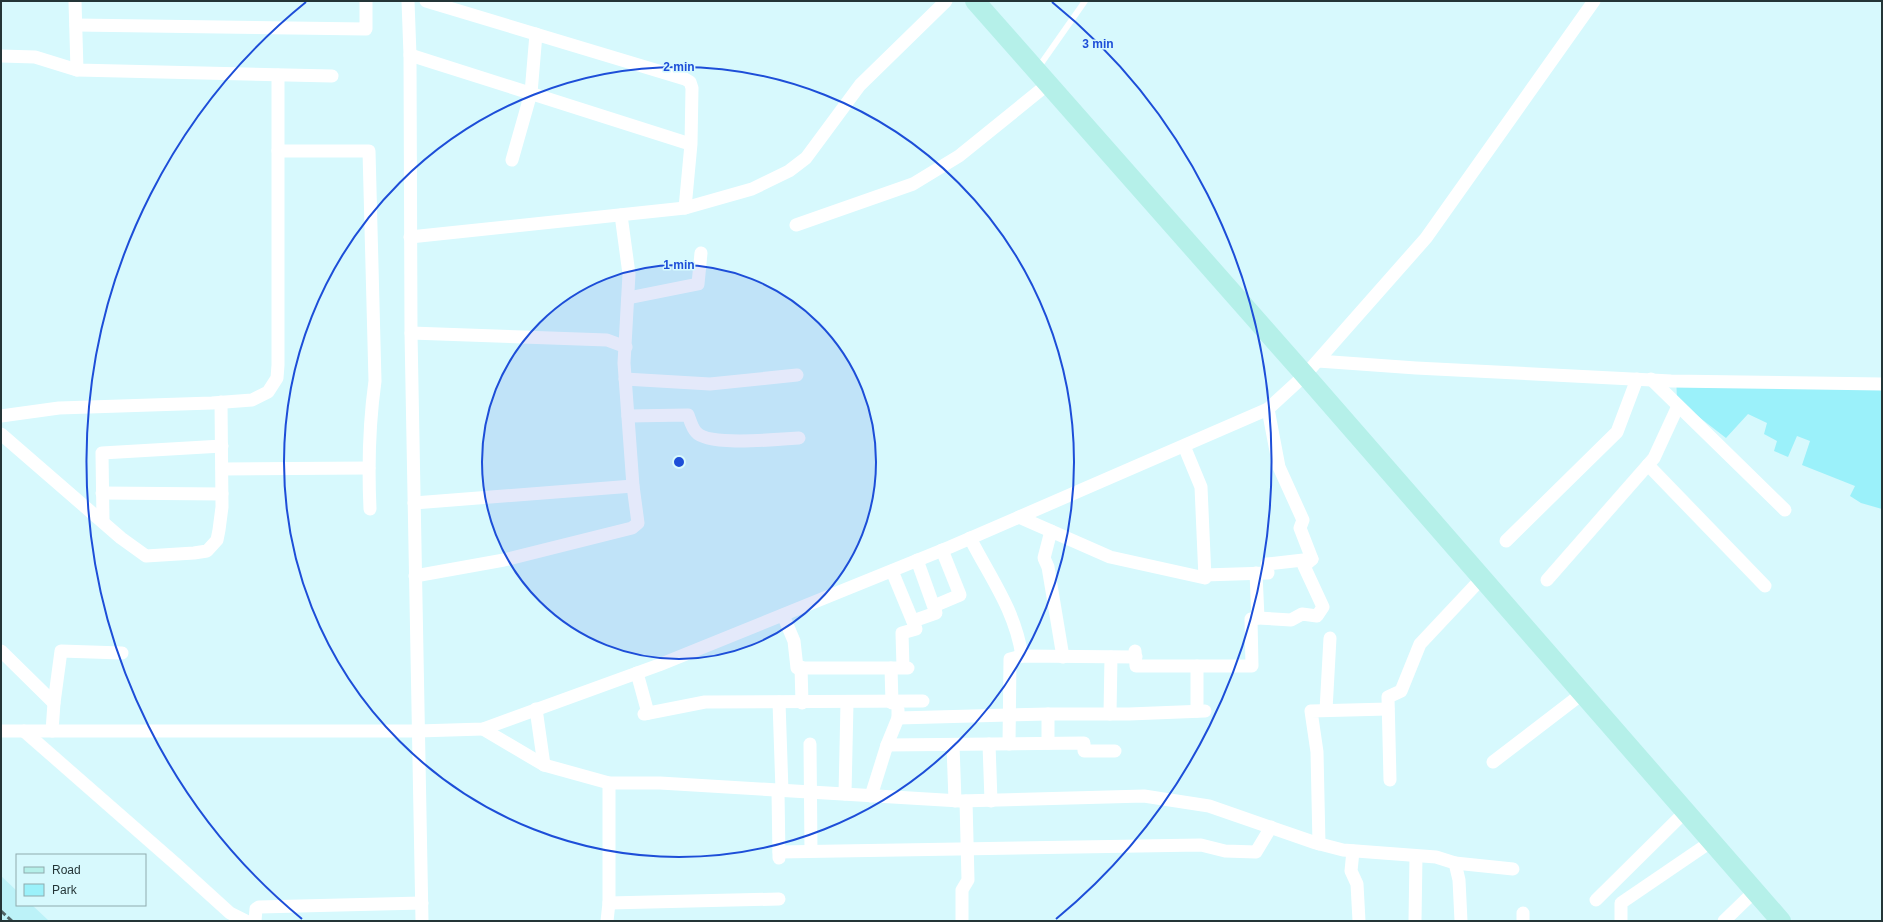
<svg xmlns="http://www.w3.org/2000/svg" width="1883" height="922" font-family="Arial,sans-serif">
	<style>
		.built { fill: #bcf2f8 }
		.green { fill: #9bf1fa }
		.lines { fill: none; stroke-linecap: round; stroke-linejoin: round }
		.service { stroke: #fff; stroke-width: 6 }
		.minor { stroke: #fff; stroke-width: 13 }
		.primary { stroke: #b5f0e9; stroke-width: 20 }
		.rail { stroke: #506567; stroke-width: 3; stroke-dasharray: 6 3; stroke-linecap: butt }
		.ring { fill: none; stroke: #1d4ed8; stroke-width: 2 }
		.centre { fill: #1d4ed8; stroke: #d7f9fd; stroke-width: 2 }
		.ring-label { font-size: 12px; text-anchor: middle; font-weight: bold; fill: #1d4ed8; stroke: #d7f9fd; stroke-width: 3; stroke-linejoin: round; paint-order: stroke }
	</style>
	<rect width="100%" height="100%" fill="#d7f9fd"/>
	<!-- built -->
	<path class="built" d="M1,876l16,15v14h15l17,16h-48z"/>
	<!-- green -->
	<path class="green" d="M1676,375l206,5v129l-21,-6 -11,-7 5,-10 -53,-21 8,-24 -13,-5 -9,21 -14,-6 3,-10 -13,-7 3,-11 -19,-9 -22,24 -49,-38z"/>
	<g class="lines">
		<!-- service -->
		<path class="service" d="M1038,68l47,-67"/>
		<!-- minor -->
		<g class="minor">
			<path d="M75,1l2,69"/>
			<path d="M408,1l2,54 1,278 11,588"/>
			<path d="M426,1l259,78 5,3 2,6 -1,56 -6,64"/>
			<path d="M76,25l290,4v-28"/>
			<path d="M410,55l280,89"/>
			<path d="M1,56l34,1 42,13 255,6"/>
			<path d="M278,151h91l6,230c-6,43 -7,85 -5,128"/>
			<path d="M512,160l19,-67 5,-59"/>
			<path d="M796,225l117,-41 46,-28 89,-72"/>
			<path d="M410,237l275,-29 67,-19 37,-18 17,-13 54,-73 86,-84"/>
			<path d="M628,298l70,-14 3,-31"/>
			<path d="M411,333l196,7 19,7"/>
			<path d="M1318,361l98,7 255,13 211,3"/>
			<path d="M625,379l85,5 87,-9"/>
			<path d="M1651,379l134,131"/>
			<path d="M1,416l58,-8 153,-5 40,-3 16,-8 9,-14 1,-13v-290"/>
			<path d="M628,416l60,-1c2,5 4,13 8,17 12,15 83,7 103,6"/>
			<path d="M1,434l120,104 25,18 48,-3 13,-2 10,-11 2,-10 3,-23 -1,-105"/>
			<path d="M1648,465l117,121"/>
			<path d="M222,469l147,-1"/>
			<path d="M102,493l120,1"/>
			<path d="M414,503l219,-17"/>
			<path d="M1019,517l91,40 95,21 -4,-91 -17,-41"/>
			<path d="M103,521l-1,-68 120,-7"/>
			<path d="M1051,531l-7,27 4,9 15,90"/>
			<path d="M970,538c21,41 45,72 52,118"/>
			<path d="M1506,541l111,-109 20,-53"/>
			<path d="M892,571l24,58 -14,4 1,34"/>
			<path d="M1204,575l64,-2 -1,-9 45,-5"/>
			<path d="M415,576l89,-16 128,-32 6,-5 -5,-37 -9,-123 5,-89 -8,-59"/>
			<path d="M1547,580l107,-122 24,-52"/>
			<path d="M934,606l26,-11 -18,-45"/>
			<path d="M783,615l11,26 3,27h111"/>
			<path d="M1258,618l33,2 11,-6 15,2 6,-9 -19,-41 8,-7 -12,-31 3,-8 -24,-53 -11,-58"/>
			<path d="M913,621l23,-8 -19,-53"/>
			<path d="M1,651l53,52"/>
			<path d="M1135,651l1,15h116l-1,-47 7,-1 -2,-45"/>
			<path d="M801,667l1,36"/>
			<path d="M891,668l1,35"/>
			<path d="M637,673l11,40"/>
			<path d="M779,702l3,89"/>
			<path d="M536,709l8,56"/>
			<path d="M1326,710l4,-72"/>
			<path d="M1197,711v-45"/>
			<path d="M644,714l61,-12 218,-1"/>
			<path d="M1048,714v29"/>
			<path d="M1110,714l1,-57"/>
			<path d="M898,718l150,-4h81l76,-3"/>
			<path d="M483,729l61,36 65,18h51l300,18 184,-5 65,10 107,37 27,7 93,7 19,6 4,17 2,41"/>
			<path d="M1,731h417l65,-2 176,-64 291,-118 318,-138 37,-34 121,-137 168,-237"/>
			<path d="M24,731l153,134 53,48 16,8"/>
			<path d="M52,731l2,-28 7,-52 61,2"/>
			<path d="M810,744l1,107"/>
			<path d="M989,744l2,57"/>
			<path d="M1009,744l1,-85 12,-3 114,1"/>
			<path d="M887,745l197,-2v8h31"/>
			<path d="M953,745l2,56"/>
			<path d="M1493,762l90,-69"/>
			<path d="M1390,780l-2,-83 13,-6 19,-47 62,-66"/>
			<path d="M778,791l1,67"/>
			<path d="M845,794l2,-91"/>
			<path d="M871,796l16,-51 11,-27v-8"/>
			<path d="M1319,844l-2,-92 -6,-41 77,-2"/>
			<path d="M1353,851l-2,20 6,13 2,37"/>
			<path d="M779,852l422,-7 24,6 31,1 15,-25"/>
			<path d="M1455,863l58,6"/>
			<path d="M1596,900l90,-89"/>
			<path d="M609,903l170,-4"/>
			<path d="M1523,913v8"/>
			<path d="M255,921l1,-12 3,-2 163,-4"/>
			<path d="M607,921l2,-18v-120"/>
			<path d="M962,921v-31l6,-10 -2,-79"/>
			<path d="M1415,921l1,-65"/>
			<path d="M1621,921v-18l91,-62"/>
			<path d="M1724,921l31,-30"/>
		</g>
		<!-- primary -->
		<path class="primary" d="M975,1l330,374 476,546"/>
		<!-- rail -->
		<path class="rail" d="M1,911l11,10"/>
	</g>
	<!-- distance rings -->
	<circle cx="679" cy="462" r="197" fill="#1d4ed8" fill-opacity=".12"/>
	<g class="ring">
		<circle cx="679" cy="462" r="197"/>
		<circle cx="679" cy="462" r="395"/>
		<path d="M302 919A592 592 0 0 1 306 2M1052 2A592 592 0 0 1 1056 919"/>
	</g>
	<circle cx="679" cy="462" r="6" class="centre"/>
	<g class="ring-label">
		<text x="1098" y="48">3 min</text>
		<text x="679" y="71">2 min</text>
		<text x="679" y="269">1 min</text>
	</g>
	<!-- border -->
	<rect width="1883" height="922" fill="none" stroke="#243537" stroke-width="4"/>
	<!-- legend -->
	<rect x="16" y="854" width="130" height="52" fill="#d7f9fd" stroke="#8fabae"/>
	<rect x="24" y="867" width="20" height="6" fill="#b5f0e9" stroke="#8fabae"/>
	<text x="52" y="874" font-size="12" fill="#243537">Road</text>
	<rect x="24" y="884" width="20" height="12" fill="#9bf1fa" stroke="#8fabae"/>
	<text x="52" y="894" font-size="12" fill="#243537">Park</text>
</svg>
